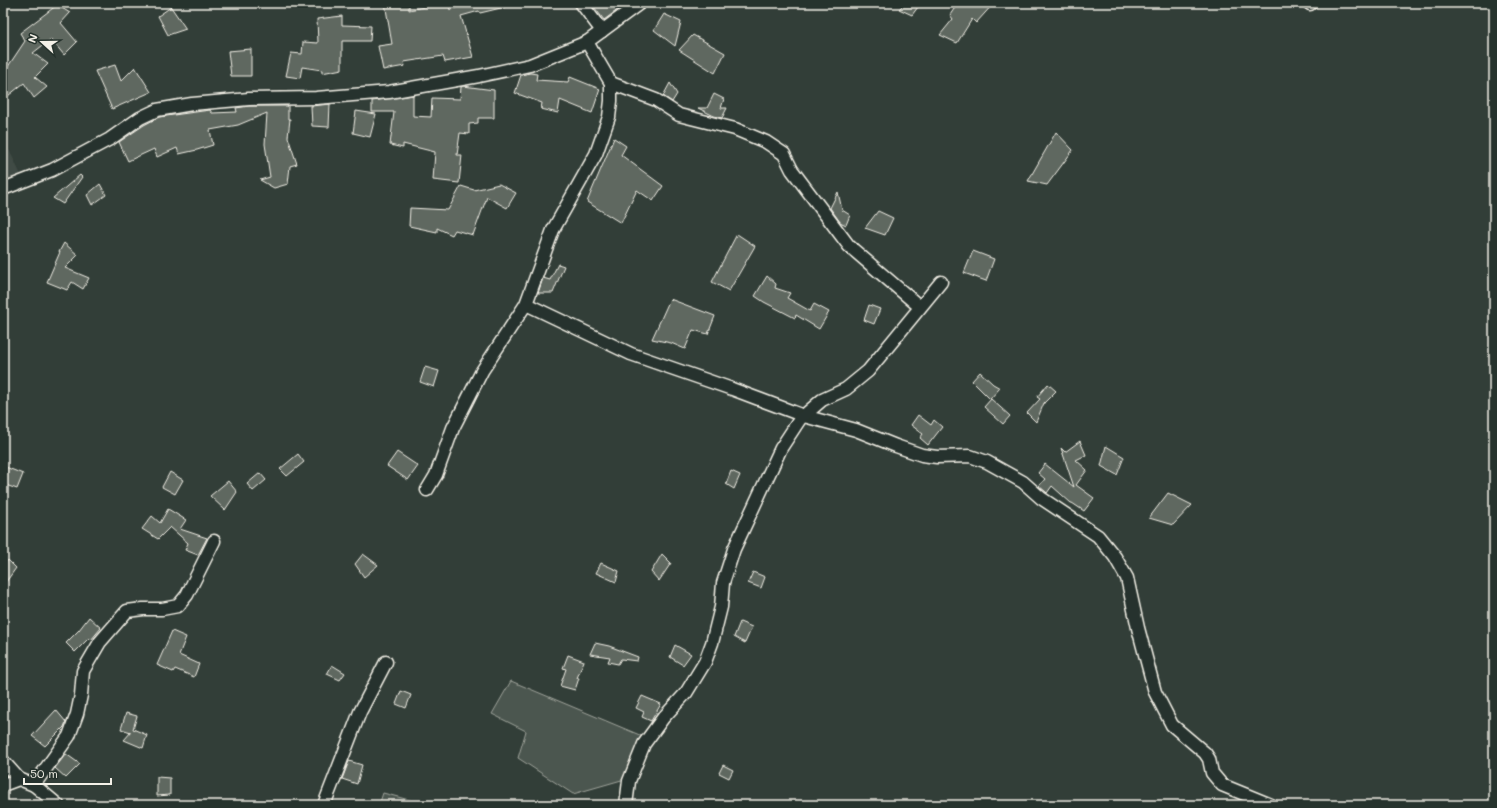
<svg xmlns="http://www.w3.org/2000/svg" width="1497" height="808" font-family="Mali,sans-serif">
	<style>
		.built { fill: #404b44 }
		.green { fill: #4c564f; stroke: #a0a49c }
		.building { fill: #5f6861; stroke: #f4f1e8 }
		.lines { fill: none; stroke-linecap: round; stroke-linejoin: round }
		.minor-casing { stroke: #f4f1e8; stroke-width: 15 }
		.minor { stroke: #26332d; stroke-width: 12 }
	</style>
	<rect width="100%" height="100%" fill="#323e38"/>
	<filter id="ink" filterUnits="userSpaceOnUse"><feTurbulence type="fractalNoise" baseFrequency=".025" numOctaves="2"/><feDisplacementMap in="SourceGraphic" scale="8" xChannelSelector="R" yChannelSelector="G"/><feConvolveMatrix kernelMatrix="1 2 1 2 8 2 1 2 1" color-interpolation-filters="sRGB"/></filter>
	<g filter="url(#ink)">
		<!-- built -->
		<path class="built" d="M3,137l18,38 -18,8z"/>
		<!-- green -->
		<g class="green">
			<path d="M511,681l131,55 -17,43 -52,15 -55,-36 8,-27 -34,-17z"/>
			<path d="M383,793l30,8 -2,4h-32z"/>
		</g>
		<!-- building -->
		<g class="building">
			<path d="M385,3h24v7l36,-7h4l1,7 19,-7h36v4l-25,6 -1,-2 -18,5 12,41 -28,5 -2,-6 -39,6 1,4 -22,4 -5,-24 14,-2z"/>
			<path d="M591,3h36l-23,17z"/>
			<path d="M905,3h16l-9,12 -13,-6z"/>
			<path d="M958,3h36l-18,20 -4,-4 -15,24 -17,-8 13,-16 -3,-4z"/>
			<path d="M57,5l13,8 -9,10 16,19 -13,13 -13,-16 -18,14 15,11 -13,13 12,10 -13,11 -10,-15 -21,17v-26l22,-33 -5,-8z"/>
			<path d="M171,7l15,22 -18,6 -10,-19z"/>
			<path d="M664,14l17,8 -6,24 -21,-16z"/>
			<path d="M342,16v9l29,1 -1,15h-28v28l-20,4v-3l-20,-3 -2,11 -14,-2 5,-23 11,1 1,-12 15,1 -1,-24z"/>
			<path d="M693,35l32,18 -10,20 -36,-23z"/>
			<path d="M251,49v27h-20l-3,-25z"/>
			<path d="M115,65l6,16 14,-14 16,25 -39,17 -17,-38z"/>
			<path d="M530,73l7,1 -1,6 32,2 2,-5 30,12 -8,24 -32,-13 -2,13 -17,-4 1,-6 -27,-10 6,-18z"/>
			<path d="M670,83l7,11 -5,8 -9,-6z"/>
			<path d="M463,86l31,4v28h-16v5l-9,1v10l-9,-1 -3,22h5l-3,28 -26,-3 2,-28 -32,-8v4l-13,-3 4,-33h-22v-11l41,-6v21l18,1 1,-19 28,1 1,-12z"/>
			<path d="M714,94l10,5 -3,9h6l-5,10 -8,-2 -16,-8h9z"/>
			<path d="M330,104l-1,23 -17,-1 -1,-20z"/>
			<path d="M249,106h39v13h2l-2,18 9,27 -7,2 -2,18 -14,4 -14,-8 10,-3 -5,-33 2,-31 -29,12 -28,5 3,15 -16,5 -18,4 -2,-6 -20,9 -3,-8 -26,12 -9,-19 25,-17 15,-8 51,-7 2,3 25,-1 -1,-4z"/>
			<path d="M356,111l20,3 -6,23 -17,-4z"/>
			<path d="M1056,132l17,18 -26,35 -19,-4z"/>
			<path d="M614,138l12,8 -5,9 42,31 -10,15 -16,-11 -16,33 -34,-21z"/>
			<path d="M80,175l2,2 -19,27 -10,-6z"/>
			<path d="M100,184l6,11 -14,10 -5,-10z"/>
			<path d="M499,184l17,9 -9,15 -20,-11 -14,38 -18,-5 -3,5 -15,-7v4l-28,-6 1,-18 38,2 13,-24 13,4z"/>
			<path d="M838,192l4,18 8,5 -4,10 -6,-3 -10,-14z"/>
			<path d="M878,211l15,7 -8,17 -20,-7z"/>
			<path d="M737,234l18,12 -26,45 -17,-9z"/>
			<path d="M64,243l14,12 -13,13 24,10 -6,11 -11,-7 -5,8 -20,-8 13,-30h-1z"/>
			<path d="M973,251l21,8 -8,22 -22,-8z"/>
			<path d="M558,264l6,2 -11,27h-15l5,-15 7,2z"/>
			<path d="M767,276l9,8 -1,4 15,5 -3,5 23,13 4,-7 15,8 -10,17 -23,-14 -1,3 -31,-16 -9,-6z"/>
			<path d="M670,299l45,17 -7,18 -15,-4 -8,19 -14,-6 -19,-4z"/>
			<path d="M869,305l11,4 -6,15 -10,-4z"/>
			<path d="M425,367l14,4 -5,16 -14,-5z"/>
			<path d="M980,372l13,12 7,4 -10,11 -18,-18z"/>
			<path d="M1048,384l8,7 -12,12 -8,19 -9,-9 13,-14 -3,-2z"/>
			<path d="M991,399l19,17 -7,8 -19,-17z"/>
			<path d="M918,415l13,10 3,-5 8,7 -14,18 -8,-7 3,-4 -12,-9z"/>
			<path d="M1080,441l6,14 -10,5 11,10 -11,15 18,13 -10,13 -12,-8h-1l-19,-17 -5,7 -1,-1 -7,-6 6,-7 -7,-6 7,-9 29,23 -13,-39 4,4z"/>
			<path d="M1106,446l18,11 -7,18 -16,-9z"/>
			<path d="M397,452l21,14 -10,14 -21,-14z"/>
			<path d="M298,454l6,8 -17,14 -7,-7z"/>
			<path d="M3,466l20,8 -6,15 -14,-5z"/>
			<path d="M731,471l9,4 -6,14 -8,-5z"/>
			<path d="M170,472l13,8 -8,14 -13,-7z"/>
			<path d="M260,473l6,7 -13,11 -6,-7z"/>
			<path d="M228,481l9,11 -12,18 -15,-14z"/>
			<path d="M1168,493l24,12 -19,20 -24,-7z"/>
			<path d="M168,509l18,11 -6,9 27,9 -9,17 -13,-5 3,-7 -18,-16 -12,12 -16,-10 10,-13 8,7z"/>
			<path d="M363,554l15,11 -14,12 -9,-13z"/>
			<path d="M662,554l9,9 -12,18 -8,-9z"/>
			<path d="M8,560l8,8 -13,18v-20z"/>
			<path d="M601,563l18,8 -3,11 -20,-9z"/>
			<path d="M753,572l12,5 -4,11 -13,-5z"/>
			<path d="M89,617l12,11 -10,12 -2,-2 -14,14 -9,-9 13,-13z"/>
			<path d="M740,622l12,5 -7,16 -11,-6z"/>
			<path d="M172,631l14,6 -7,18 20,9 -5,13 -19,-8 -2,3 -16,-7z"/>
			<path d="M595,643l14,3 29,11 -1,4 -16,-2 -3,5 -10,-2 2,-5 -20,-3z"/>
			<path d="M675,645l16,9 -8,11 -13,-8z"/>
			<path d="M568,655l16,6 -7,17h2l-4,12 -15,-4 6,-17 -3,-1z"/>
			<path d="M332,665l13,8 -5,7 -13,-6z"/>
			<path d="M401,691l10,4 -5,13 -10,-4z"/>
			<path d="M642,696l19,8 -10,17 -9,-4 2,-5 -8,-4z"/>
			<path d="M56,710l10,12 -2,5 -19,19 -13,-10z"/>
			<path d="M126,713l11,3 -4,13 14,6 -4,13 -19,-8 7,-8 -10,-3z"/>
			<path d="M66,754l14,10 -14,14 -11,-10z"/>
			<path d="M349,761l13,4 -5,19 -15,-5z"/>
			<path d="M723,765l10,5 -4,8 -10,-5z"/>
			<path d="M157,777l13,1v17l-13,1z"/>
		</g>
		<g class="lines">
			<defs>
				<g id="minor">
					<path d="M581,3l21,28"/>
					<path d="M1309,3l1,1"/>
					<path d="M611,83l45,17 23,15 56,14 31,13 18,12 8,16 57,76 71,61"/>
					<path d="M3,189l49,-19 58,-31 30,-21 17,-8 35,-6 57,-5 67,-1 73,-6 90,-16 51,-11 57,-23 53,-39"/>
					<path d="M526,304l105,50 101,35 72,27 52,14 40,16 26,9 15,2 33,-1 17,6 36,20 18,16 57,38 17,21 12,21 11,50 17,64 17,33 33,28 4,6 3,14 10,12 49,20"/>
					<path d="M427,490l9,-15 17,-47 29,-57 44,-67 27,-74 43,-76 13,-37 2,-16v-18l-24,-41"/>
					<path d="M3,761l16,18"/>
					<path d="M3,785l16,-6 15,6 24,20"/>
					<path d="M34,785l35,-49 8,-22 4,-19 2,-24 17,-29 27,-31 16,-2h19l16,-3 9,-11 27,-54"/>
					<path d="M324,805l36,-93 26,-50"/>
					<path d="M626,805l3,-24 15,-37 19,-26 23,-25 19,-31 7,-19 9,-36 2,-24 11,-34 47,-101 19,-29 22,-19 24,-11 22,-18 73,-89"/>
				</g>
			</defs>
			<!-- minor casing -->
			<use href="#minor" class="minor-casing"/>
			<!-- minor -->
			<use href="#minor" class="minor"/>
		</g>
	</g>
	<!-- margin -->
	<rect width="1497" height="808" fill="none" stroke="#26332d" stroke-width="16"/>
	<rect x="8" y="8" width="1481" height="792" fill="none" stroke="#f4f1e8" stroke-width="1.5" filter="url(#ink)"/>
	<!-- north arrow -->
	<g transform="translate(42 42) rotate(291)" stroke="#26332d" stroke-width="3" paint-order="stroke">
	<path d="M0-3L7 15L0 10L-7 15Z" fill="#f4f1e8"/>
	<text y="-6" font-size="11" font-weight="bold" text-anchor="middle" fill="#f4f1e8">N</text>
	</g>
	<!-- scale -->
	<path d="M24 778v6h87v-6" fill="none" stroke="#f4f1e8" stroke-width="2"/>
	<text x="30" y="778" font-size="12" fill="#f4f1e8" stroke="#26332d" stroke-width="3" paint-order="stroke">50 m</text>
</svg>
